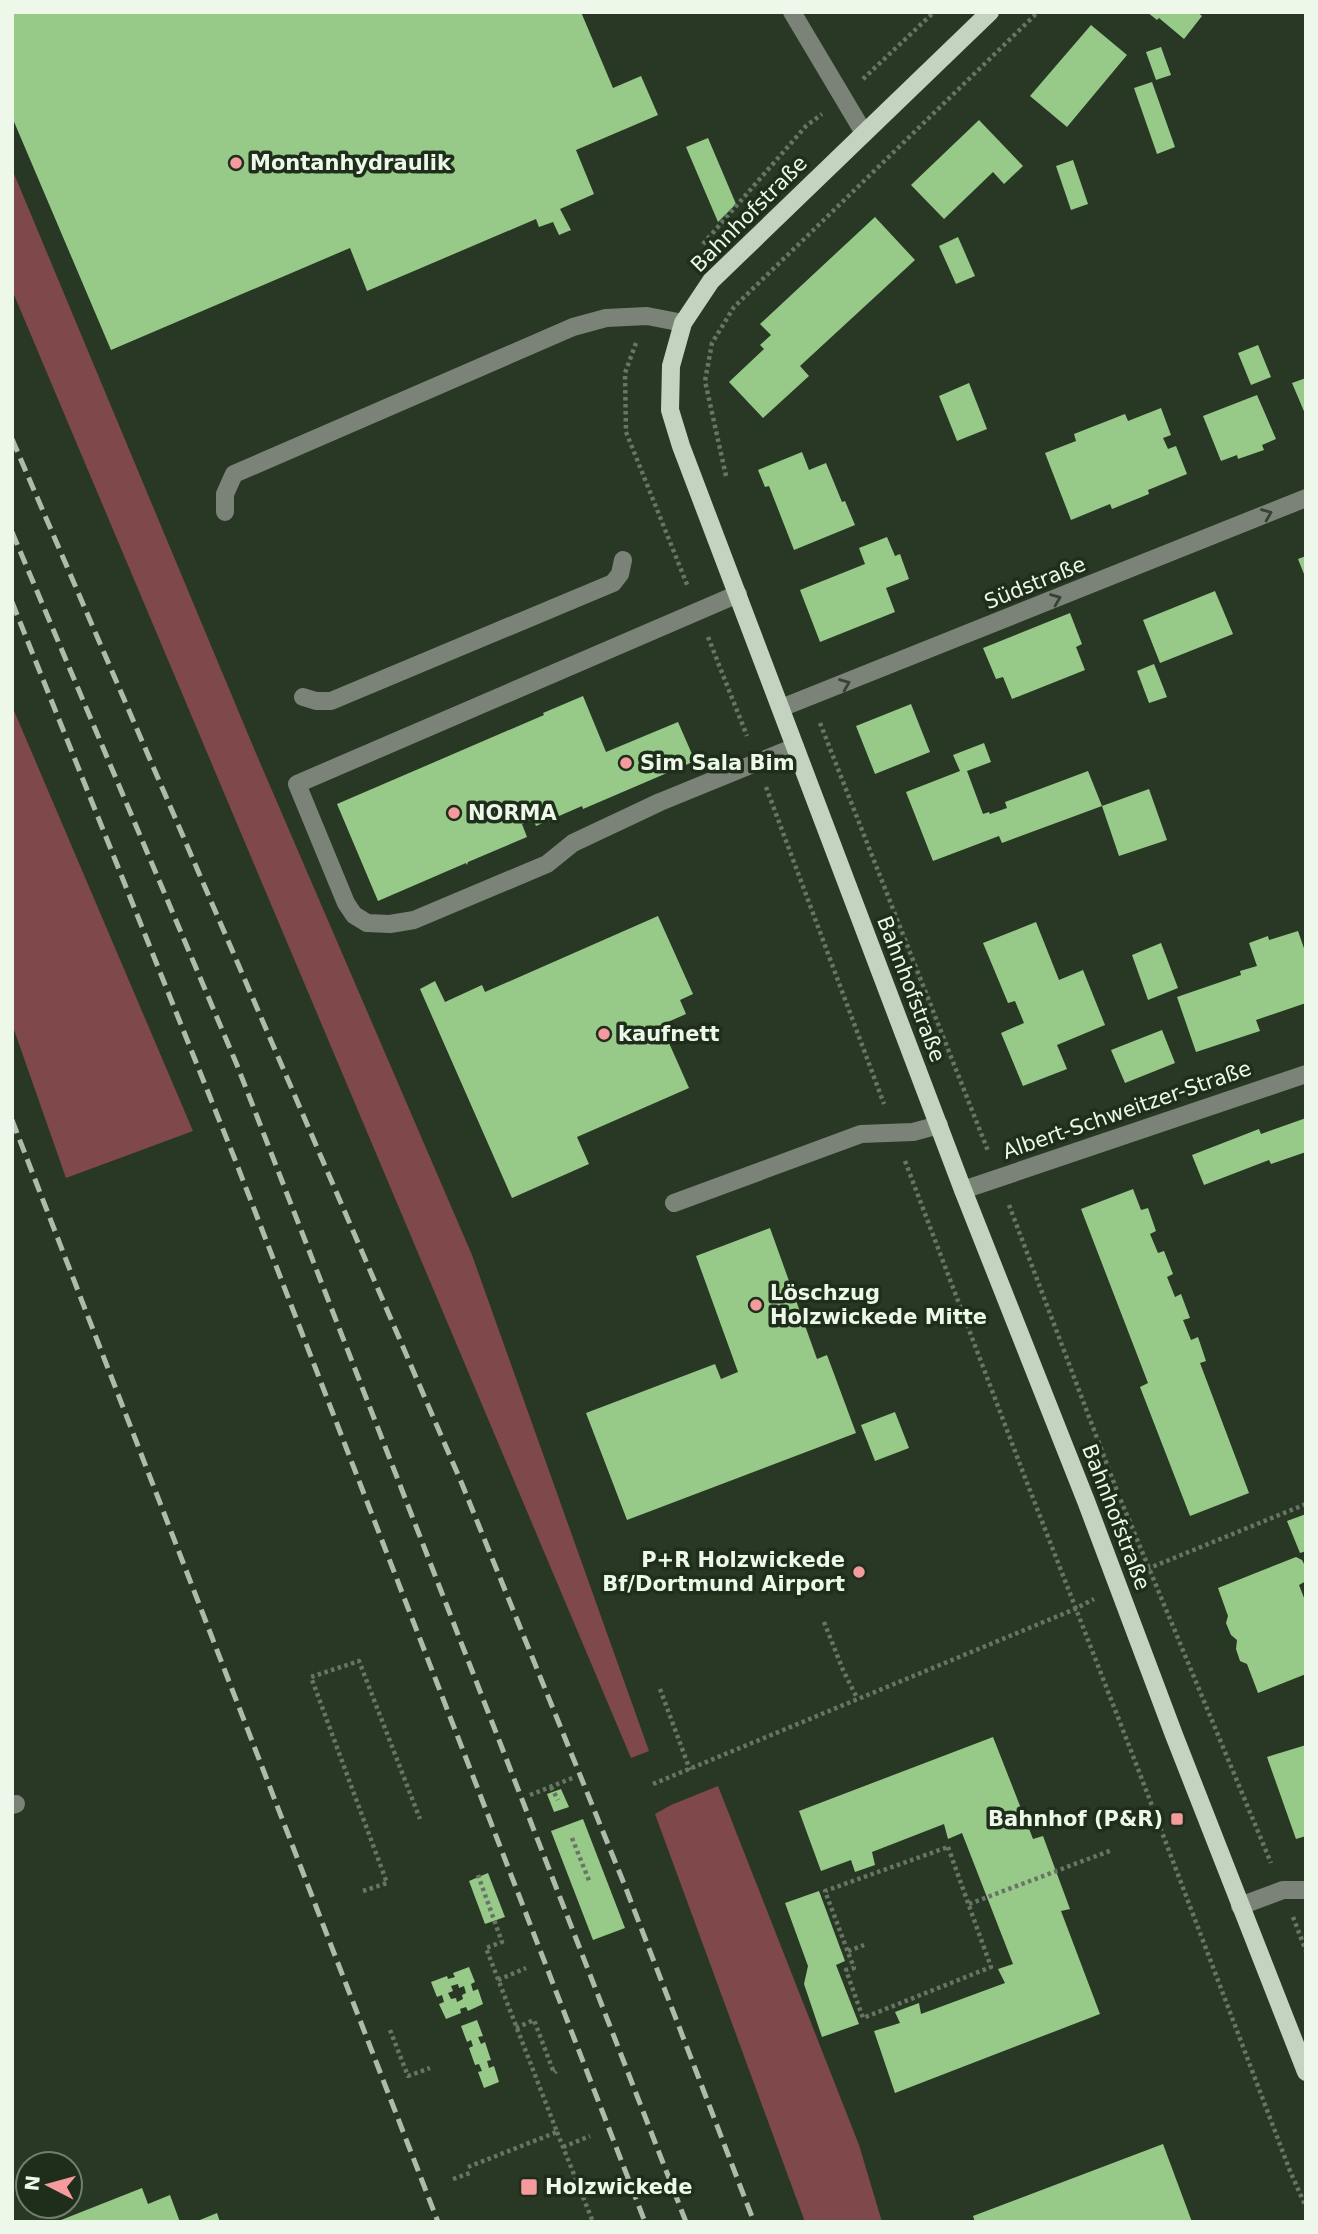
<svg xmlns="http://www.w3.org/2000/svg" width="1318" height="2234" font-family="'DejaVu Sans',sans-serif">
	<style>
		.green { fill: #7f484b }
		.building { fill: #97ca89; fill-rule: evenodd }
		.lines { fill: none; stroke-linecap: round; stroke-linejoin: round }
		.path { stroke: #687564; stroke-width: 4.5; stroke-dasharray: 3.5 3.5; stroke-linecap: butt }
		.minor { stroke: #7b8379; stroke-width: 18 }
		.major { stroke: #c3d3bf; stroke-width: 18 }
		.rail { stroke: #aebaab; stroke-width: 5; stroke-dasharray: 14 7; stroke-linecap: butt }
		.oneway { stroke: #364232 }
		.poi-dot { fill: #f59b9e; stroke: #1f2d1b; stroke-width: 2.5 }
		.labels { text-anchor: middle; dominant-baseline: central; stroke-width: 7; stroke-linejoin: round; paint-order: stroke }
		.poi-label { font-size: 21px; font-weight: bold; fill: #edf7ea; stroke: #1f2d1b; text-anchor: start }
		.street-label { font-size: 21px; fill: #edf7ea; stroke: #1f2d1b }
	</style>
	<rect width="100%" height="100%" fill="#293825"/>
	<!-- green -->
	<g class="green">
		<path d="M12,169l243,582 217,504 177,496 -18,7 -619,-1468z"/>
		<path d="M12,706l181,425 -127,47 -54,-154z"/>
		<path d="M718,1786l141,359 23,77h-77l-150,-408 16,-9z"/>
	</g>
	<!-- building -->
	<g class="building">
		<path d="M12,12h569l32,76 28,-12 17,39 -82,35 18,44 -34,15 11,21 -12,5 -6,-13 -14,5 -3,-8 -169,72 -17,-43 -239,102 -99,-233z"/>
		<path d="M1147,12h50l5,4 -18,23 -25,-21 -2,2z"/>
		<path d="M1091,25l36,30 -60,72 -37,-31z"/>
		<path d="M1161,47l10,28 -15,5 -10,-28z"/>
		<path d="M1152,82l23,65 -18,7 -23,-66z"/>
		<path d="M979,120l44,46 -19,18 -11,-12 -49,47 -33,-34z"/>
		<path d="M708,138l28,66 -18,18 -32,-75z"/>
		<path d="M1073,160l15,44 -17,6 -15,-44z"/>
		<path d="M875,217l40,43 -115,106 9,10 -46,42 -34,-36 35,-33 -4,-4 11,-10 -11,-11z"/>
		<path d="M958,237l17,39 -19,8 -17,-38z"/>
		<path d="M1258,345l13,32 -20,8 -13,-32z"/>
		<path d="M1306,378v38l-14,-33z"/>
		<path d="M969,383l18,46 -30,12 -18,-45z"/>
		<path d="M1257,395l19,44 -14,6 2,5 -26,9 -1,-4 -16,6 -18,-45z"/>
		<path d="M1161,408l10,27 -8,3 5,11 8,-3 11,28 -39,16 1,4 -37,15 -2,-5 -39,16 -26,-67 31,-12 -2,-7 51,-20 3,7z"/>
		<path d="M802,452l7,18 17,-7 16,39 3,-1 10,24 -61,25 -25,-64 -4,1 -7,-17z"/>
		<path d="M887,537l8,19 5,-2 9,25 -23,9 9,24 -75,30 -20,-52 65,-26 -6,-16z"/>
		<path d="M1306,556v23l-8,-20z"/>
		<path d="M1215,591l18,43 -73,29 -17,-43z"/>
		<path d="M1070,613l12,31 -6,3 9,23 -73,29 -9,-22 -7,2 -13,-31z"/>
		<path d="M1154,664l13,33 -18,6 -12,-32z"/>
		<path d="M583,696l23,56 72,-30 17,39 -112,48 -1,-3 -46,20 -3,-7 -11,5 5,13 -59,25 -1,3 -1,-2 -88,38 -41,-97 207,-89 -1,-2z"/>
		<path d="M911,704l19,48 -55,22 -19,-48z"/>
		<path d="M984,743l7,19 -24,9 16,43 6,-2 1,2 17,-6 -2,-6 83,-31 14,35 -100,37 -3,-7 -66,25 -27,-69 54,-21 -7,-16z"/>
		<path d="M1149,789l18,51 -48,16 -17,-50z"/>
		<path d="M658,916l35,78 -13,6 6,14 -25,11 28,63 -112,49 12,27 -77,34 -92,-209 15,-8 10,21 37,-17 3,7z"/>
		<path d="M1036,922l23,58 24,-10 22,55 -48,20 10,24 -44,17 -22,-53 23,-10 -9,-22 -7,2 -25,-60z"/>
		<path d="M1298,931l8,23v49l-50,17 4,11 -64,21 -19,-55 64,-22 -1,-4 17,-5 -8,-23 19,-7 1,4z"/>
		<path d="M1161,943l17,45 -30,12 -16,-45z"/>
		<path d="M1162,1030l13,33 -50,20 -14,-33z"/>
		<path d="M1306,1118v34l-35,12 -2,-4 -65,25 -12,-30 67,-26 2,5z"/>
		<path d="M1133,1189l8,21 7,-2 8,23 -6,3 8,19 6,-2 9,23 -6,3 8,20 6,-3 9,24 -7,2 8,20 7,-3 8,24 -6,2 49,130 -59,23 -50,-129 8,-4 -67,-174z"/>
		<path d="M770,1228l47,131 10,-4 29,78 -229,87 -41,-107 129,-49 6,15 17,-7 -42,-116z"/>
		<path d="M895,1412l14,36 -34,13 -14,-36z"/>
		<path d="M1306,1514v37l-6,2 -13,-32z"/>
		<path d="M1296,1557l6,3 4,8v13l-7,4 7,18v71l-48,19 -11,-29 -7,-3 -4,-12 1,-9 -6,-5 -5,-12 2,-7 -10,-28z"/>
		<path d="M993,1737l40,102 10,-3 27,73 -9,2 39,103 -205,79 -21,-62 26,-8 -5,-11 24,-9 2,11 84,-31 -7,-14 15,-5 -51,-131 -14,6 -4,-15 -72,28 3,13 -20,7 -4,-12 -30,11 -22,-60z"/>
		<path d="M1306,1745v91l-10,3 -29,-82z"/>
		<path d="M561,1789l8,18 -15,5 -7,-18z"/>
		<path d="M583,1819l42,109 -32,12 -42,-109z"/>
		<path d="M488,1873l17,44 -20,7 -16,-43z"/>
		<path d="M819,1891l26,70 -9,4 23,59 -37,13 -18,-53 4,-18 -23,-63z"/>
		<path d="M469,1967l6,15 -4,2 2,7 5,-2 5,15 -15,7 -2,-4 -6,2 1,4 -15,6 -7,-15 5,-2 -2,-7 -5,2 -6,-15 16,-6 1,3 7,-2 -2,-4zM458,1984l1,4 5,-2 2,7 -4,2 1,4 -6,3 -1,-4 -5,1 -3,-6 5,-2 -2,-5z"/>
		<path d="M477,2020l6,16 -5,1 3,7 4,-2 6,18 -4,1 2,7 5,-2 5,16 -15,6 -6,-16 4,-1 -3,-7 -4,1 -6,-17 4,-2 -2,-6 -4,2 -6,-16z"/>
		<path d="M1163,2144l29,78h-217l-2,-6z"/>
		<path d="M142,2188l6,16 22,-9 10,27h-124z"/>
		<path d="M217,2213l3,9h-25z"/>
	</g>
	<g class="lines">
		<!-- path -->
		<g class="path">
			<path d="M863,79l71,-67"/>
			<path d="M703,244l103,-118 16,-12"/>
			<path d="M636,343l-11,30 1,59 62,155"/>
			<path d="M726,476l-21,-95 7,-38 22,-36 304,-295"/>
			<path d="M708,637l39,99"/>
			<path d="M820,723l168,428"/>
			<path d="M766,787l118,317"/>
			<path d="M905,1161l119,314 116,299 150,397 16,36"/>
			<path d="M1009,1205l108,286 154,372"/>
			<path d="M1147,1569l159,-65"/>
			<path d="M824,1622l19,48 14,28"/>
			<path d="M660,1689l30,81"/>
			<path d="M653,1784l422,-175 19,-10"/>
			<path d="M551,1787l7,13"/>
			<path d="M530,1795l45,-18"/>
			<path d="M572,1838l18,45"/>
			<path d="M948,1847l43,120 -128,51 -17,-48 8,-2 -29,-77z"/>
			<path d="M363,1891l24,-8 -76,-206 48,-16 61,158"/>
			<path d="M969,1904l143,-54"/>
			<path d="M1293,1917l13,34"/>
			<path d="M848,1951l16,-6"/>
			<path d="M498,1980l28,-12"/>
			<path d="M516,2028l18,-8 20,53 2,-2"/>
			<path d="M390,2030l18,46 22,-8"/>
			<path d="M557,2132l36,90"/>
			<path d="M563,2147l27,-11"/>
			<path d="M468,2167l89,-35 -71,-184 16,-6 -24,-67"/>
			<path d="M453,2179l17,-6"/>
		</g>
		<!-- minor -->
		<g class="minor">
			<path d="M792,12l72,121"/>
			<path d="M225,512v-18l9,-20 339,-147 33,-9 41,-2 36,7"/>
			<path d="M738,594l-441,190 49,119 8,12 13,8 23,1 24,-4 133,-56 26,-21 87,-41 135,-55"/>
			<path d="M303,697l13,4h15l282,-118 7,-9 3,-14"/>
			<path d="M781,708l525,-210"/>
			<path d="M963,1190l343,-116"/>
			<path d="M674,1203l187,-69 52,-2 26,-7"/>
			<path d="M12,1805l4,-1"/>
			<path d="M1240,1906l43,-16h23"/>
		</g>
		<!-- major -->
		<path class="major" d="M990,12l-279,269 -28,42 -12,43 -1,44 11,36 282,744 123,311 88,234 132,337"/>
		<!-- rail -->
		<g class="rail">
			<path d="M12,439l450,1045 163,402 129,336"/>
			<path d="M12,532l225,533 449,1157"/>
			<path d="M12,602l222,555 411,1065"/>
			<path d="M12,1120l426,1102"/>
		</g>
	</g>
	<!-- one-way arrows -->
	<defs><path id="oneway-chevron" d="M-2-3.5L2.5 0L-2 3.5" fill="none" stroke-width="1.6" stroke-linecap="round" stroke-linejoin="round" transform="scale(1.75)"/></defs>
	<g class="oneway">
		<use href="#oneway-chevron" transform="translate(1267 514) rotate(-22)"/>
		<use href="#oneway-chevron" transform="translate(1056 599) rotate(-22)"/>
		<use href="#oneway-chevron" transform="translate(845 684) rotate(-22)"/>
	</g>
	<!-- markers -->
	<g class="poi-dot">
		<circle cx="236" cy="163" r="7"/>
		<circle cx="626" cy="763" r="7"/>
		<circle cx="454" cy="813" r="7"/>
		<circle cx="604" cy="1034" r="7"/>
		<circle cx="756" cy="1305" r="7"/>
		<circle cx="859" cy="1572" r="7"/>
		<rect x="1170" y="1812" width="14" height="14" rx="3.5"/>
		<rect x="520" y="2178" width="18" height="18" rx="3.5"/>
	</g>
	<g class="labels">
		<!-- poi labels -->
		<g class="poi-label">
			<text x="250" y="163">Montanhydraulik</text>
			<text x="640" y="763">Sim Sala Bim</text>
			<text x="468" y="813">NORMA</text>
			<text x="618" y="1034">kaufnett</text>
			<text x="770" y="1293">Löschzug<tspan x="770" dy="24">Holzwickede Mitte</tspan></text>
			<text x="845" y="1560" text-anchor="end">P+R Holzwickede<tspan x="845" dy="24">Bf/Dortmund Airport</tspan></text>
			<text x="1163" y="1819" text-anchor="end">Bahnhof (P&amp;R)</text>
			<text x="545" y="2187">Holzwickede</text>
		</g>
		<!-- street labels -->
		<g class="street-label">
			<text transform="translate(749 214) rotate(-45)">Bahnhofstraße</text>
			<text transform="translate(1035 583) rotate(-22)">Südstraße</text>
			<text transform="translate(911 989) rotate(69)">Bahnhofstraße</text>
			<text transform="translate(1127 1110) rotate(-19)">Albert-Schweitzer-Straße</text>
			<text transform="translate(1116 1517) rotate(69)">Bahnhofstraße</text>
		</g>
	</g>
	<!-- border -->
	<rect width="1318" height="2234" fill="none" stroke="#edf7ea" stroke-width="28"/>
	<!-- north arrow -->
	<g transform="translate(49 2185) rotate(276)"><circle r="33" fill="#1f2d1b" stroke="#717e6e" stroke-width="2"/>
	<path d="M0-5L12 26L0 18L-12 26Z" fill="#f59b9e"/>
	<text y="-10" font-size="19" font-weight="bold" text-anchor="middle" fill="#edf7ea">N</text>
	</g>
</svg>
